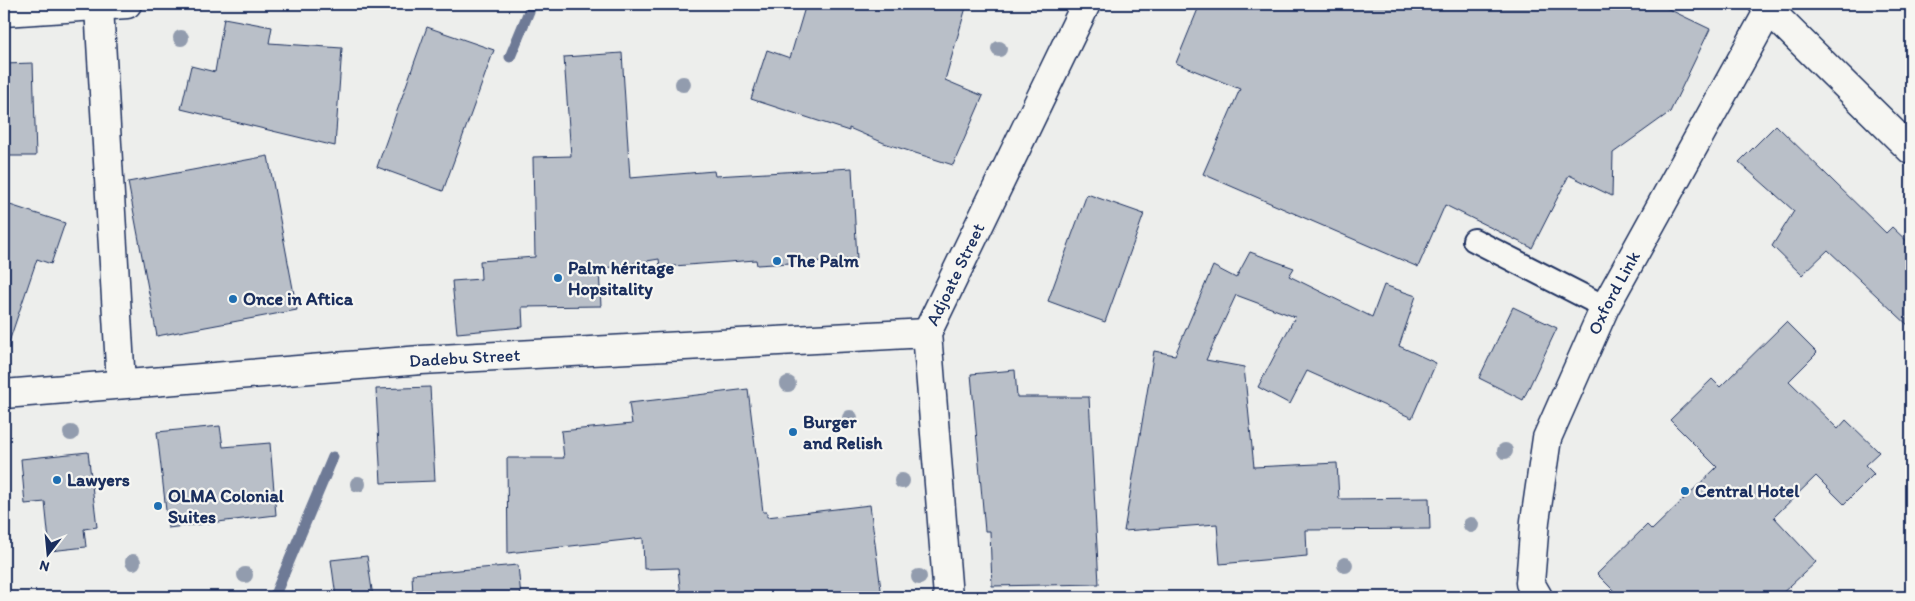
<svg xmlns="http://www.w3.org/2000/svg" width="1915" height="601" font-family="Itim,sans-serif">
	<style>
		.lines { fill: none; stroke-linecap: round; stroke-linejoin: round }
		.stream { stroke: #6e7a96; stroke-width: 11 }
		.building { fill: #b9bfc8; stroke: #1b2f5e }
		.lane-casing { stroke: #1b2f5e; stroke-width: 26 }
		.street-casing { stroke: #1b2f5e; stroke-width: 31 }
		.lane { stroke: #f6f6f2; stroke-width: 22 }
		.street { stroke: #f6f6f2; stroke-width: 28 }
		.tree { fill: #929cae }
		.poi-dot { fill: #1f6fb2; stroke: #f6f6f2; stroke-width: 2 }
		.labels { text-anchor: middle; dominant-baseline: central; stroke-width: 4.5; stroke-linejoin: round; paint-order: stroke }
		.poi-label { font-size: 18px; font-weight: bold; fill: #1b2f5e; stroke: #f6f6f2; text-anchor: start }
		.street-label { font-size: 18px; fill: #1b2f5e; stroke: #f6f6f2 }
	</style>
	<rect width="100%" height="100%" fill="#edeeec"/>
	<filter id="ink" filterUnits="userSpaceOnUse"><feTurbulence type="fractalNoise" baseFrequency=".02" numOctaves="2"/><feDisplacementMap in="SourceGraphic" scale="10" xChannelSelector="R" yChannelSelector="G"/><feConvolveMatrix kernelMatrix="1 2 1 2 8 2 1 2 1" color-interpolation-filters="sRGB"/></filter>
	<g filter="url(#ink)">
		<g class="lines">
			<!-- stream -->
			<g class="stream">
				<path d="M510,57l22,-53"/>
				<path d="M274,597l59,-140"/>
			</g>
		</g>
		<!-- building -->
		<g class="building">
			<path d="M806,4h161l-22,76 38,16 -30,69 -69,-22 -35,-15v3l-98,-32 16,-49 23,8z"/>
			<path d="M1200,4h458l52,25 -40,83 -57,41 -1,43 -43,-21 -37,73 -87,-43 -27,62 -215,-93 37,-85 -64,-26z"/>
			<path d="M224,18l48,9 -3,16 73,5 -7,98 -154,-37 10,-43 24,6z"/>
			<path d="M427,27l67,23 -51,141 -66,-24z"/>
			<path d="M622,53l8,125 84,-7 1,5 137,-8 5,91 -100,6 -1,-5 -96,7 -1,-8 -60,10 2,37 -79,1 1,20 -66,6 -5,-52 29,-2 -1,-18 55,-4 -2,-100 38,-1 -7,-99z"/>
			<path d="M33,63l3,93h-32v-92z"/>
			<path d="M1776,125l110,108 6,-6 19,18v83l-83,-78 -26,25 -30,-29 22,-35 -55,-49z"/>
			<path d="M268,156l29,154 -140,26 -29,-154z"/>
			<path d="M1087,194l57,20 -39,108 -57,-21z"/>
			<path d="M4,203l61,20 -14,41 -14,-5 -28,83 -5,-1z"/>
			<path d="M1250,252l44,16 -5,8 83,41 12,-32 32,11 -17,50 37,17 -24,55 -105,-47 -17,33 -32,-17 37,-70 -59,-22 -30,65 38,7 10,100 83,-4 2,36 90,-1 1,31 -124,1 1,26 -87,8 -3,-40 -93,7 30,-180 21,4 38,-89 23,12z"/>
			<path d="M1513,307l44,21 -34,72 -44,-22z"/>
			<path d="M1786,322l31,31 -28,28 49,48 8,-9 33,32 -14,13 9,9 -30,30 -28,-28 -42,41 42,45 -38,35h-158l-23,-23 50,-49 5,5 65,-63 -47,-47 42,-41 8,8z"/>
			<path d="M1015,370l2,27h72l10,187 -107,2 -2,-55h-5l-14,-157z"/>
			<path d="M430,387l5,94 -54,2 -5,-94z"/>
			<path d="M748,389l15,123h4v5l103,-12 12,92h-201l-3,-29 -34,1 -1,-31 -135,15 -1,-95h57l-3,-27 71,-7 -3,-21z"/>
			<path d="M220,426l3,21 47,-4 6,72 -108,13 -11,-96z"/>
			<path d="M88,452l9,75 -13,2 2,18 -36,4 -5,-49 -20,2 -4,-45z"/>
			<path d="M367,556l6,41h-37l-5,-37z"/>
			<path d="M518,565l3,32h-108l-1,-23z"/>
		</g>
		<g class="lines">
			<defs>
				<path id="lane" d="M1474,240l131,67"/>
				<g id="street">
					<path d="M1763,4l148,146"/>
					<path d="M99,7l22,377"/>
					<path d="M4,12l123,-8"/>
					<path id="s1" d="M4,394l417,-34 506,-27"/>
					<path id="s2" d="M948,597l-21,-264 159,-329"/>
					<path id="s3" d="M1538,597l-8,-14 5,-62 12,-83 58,-131 164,-297"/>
				</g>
			</defs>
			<!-- lane casing -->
			<use href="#lane" class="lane-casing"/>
			<!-- street casing -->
			<use href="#street" class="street-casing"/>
			<!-- lane -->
			<use href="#lane" class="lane"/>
			<!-- street -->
			<use href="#street" class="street"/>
		</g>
		<!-- trees -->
		<g class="tree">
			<circle cx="181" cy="38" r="8"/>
			<circle cx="999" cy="49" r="8"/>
			<circle cx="683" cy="84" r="8"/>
			<circle cx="788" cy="384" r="8"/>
			<circle cx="850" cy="418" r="8"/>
			<circle cx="71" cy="433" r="8"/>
			<circle cx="1505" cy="451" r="8"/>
			<circle cx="902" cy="481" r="8"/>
			<circle cx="358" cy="484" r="8"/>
			<circle cx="1471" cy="525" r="8"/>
			<circle cx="133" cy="562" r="8"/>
			<circle cx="1345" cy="565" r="8"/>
			<circle cx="245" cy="575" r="8"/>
			<circle cx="919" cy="577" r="8"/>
		</g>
	</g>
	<!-- markers -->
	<g class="poi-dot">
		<circle cx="777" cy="261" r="5"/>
		<circle cx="558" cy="278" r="5"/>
		<circle cx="233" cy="299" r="5"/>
		<circle cx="793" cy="432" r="5"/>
		<circle cx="57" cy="480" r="5"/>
		<circle cx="1685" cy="491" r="5"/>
		<circle cx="158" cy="506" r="5"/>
	</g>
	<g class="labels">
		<!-- poi labels -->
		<g class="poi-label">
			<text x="787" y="261">The Palm</text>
			<text x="568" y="268">Palm héritage<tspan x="568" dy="21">Hopsitality</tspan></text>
			<text x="243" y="299">Once in Aftica</text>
			<text x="803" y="422">Burger<tspan x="803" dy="21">and Relish</tspan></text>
			<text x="67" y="480">Lawyers</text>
			<text x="1695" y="491">Central Hotel</text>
			<text x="168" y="496">OLMA Colonial<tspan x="168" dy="21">Suites</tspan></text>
		</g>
		<!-- street labels -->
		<g class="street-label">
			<text stroke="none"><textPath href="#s2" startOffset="330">Adjoate Street</textPath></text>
			<text stroke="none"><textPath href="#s3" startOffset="322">Oxford Link</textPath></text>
			<text stroke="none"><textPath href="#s1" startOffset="462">Dadebu Street</textPath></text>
		</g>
	</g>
	<!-- margin -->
	<rect width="1915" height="601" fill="none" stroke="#f6f6f2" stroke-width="20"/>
	<rect x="10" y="10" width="1895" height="581" fill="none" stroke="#1b2f5e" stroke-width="2" filter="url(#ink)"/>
	<!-- north arrow -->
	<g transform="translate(48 554) rotate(196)" stroke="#f6f6f2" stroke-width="4" paint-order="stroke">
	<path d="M0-4L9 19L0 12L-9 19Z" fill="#1b2f5e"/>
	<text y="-8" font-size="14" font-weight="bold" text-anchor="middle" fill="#1b2f5e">N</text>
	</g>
</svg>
